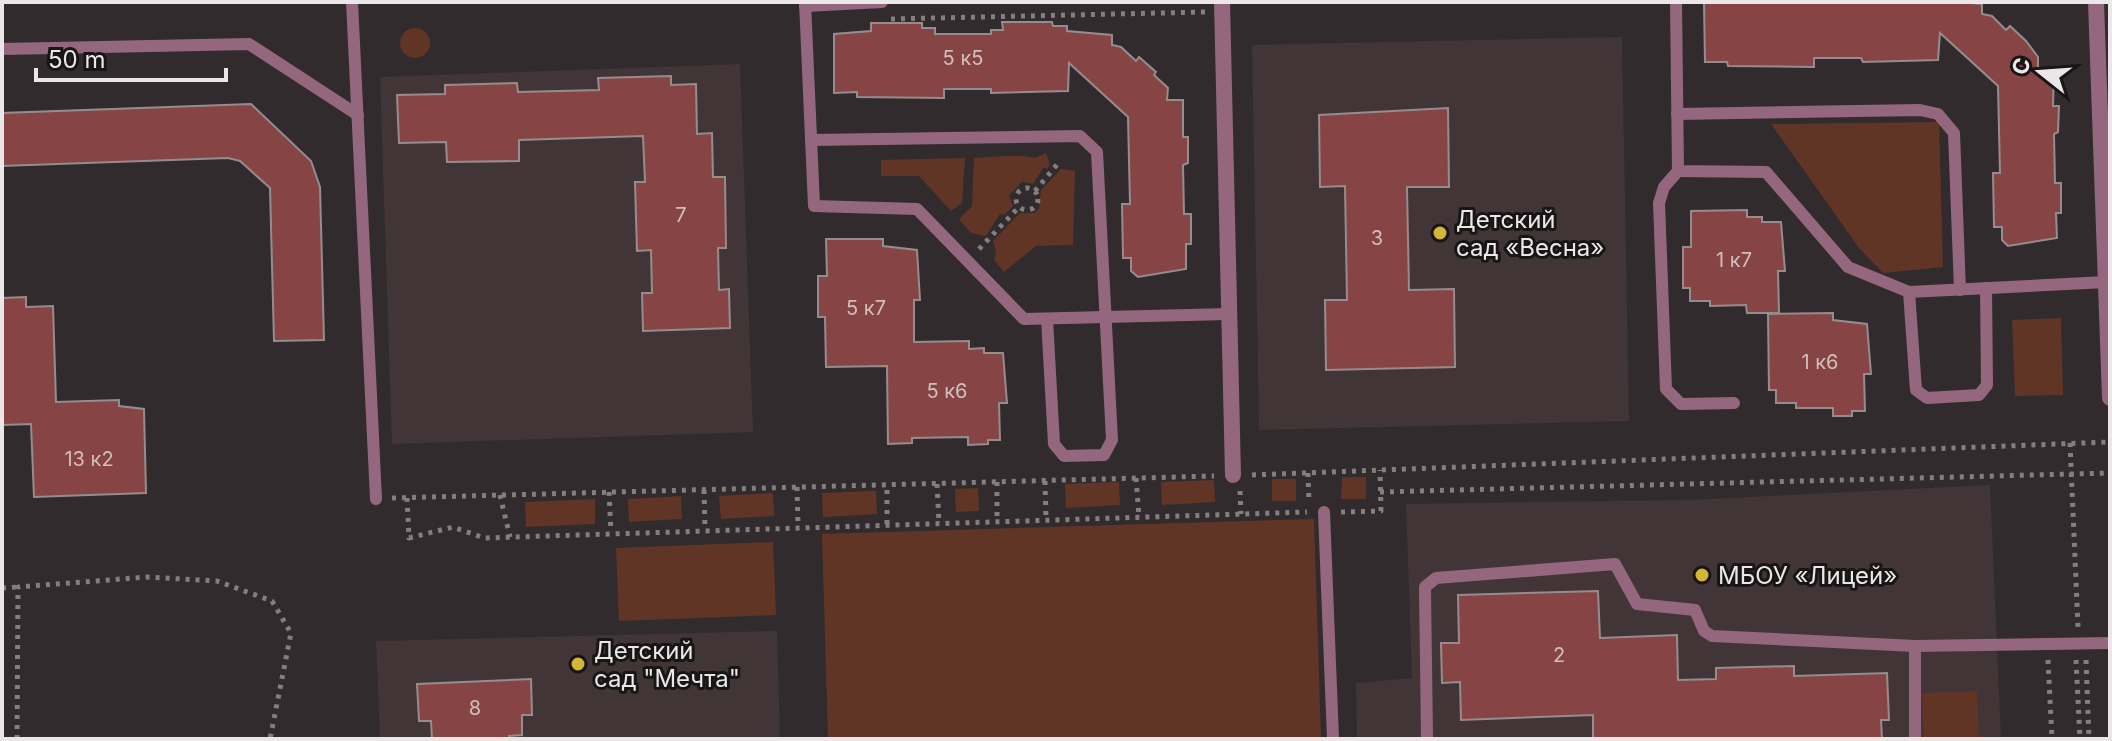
<svg xmlns="http://www.w3.org/2000/svg" width="2112" height="741" font-family="Inter,sans-serif">
	<style>
		.built { fill: #413537 }
		.green { fill: #603525 }
		.building { fill: #864544; stroke: #958d8d; stroke-width: 2 }
		.lines { fill: none; stroke-linecap: round; stroke-linejoin: round }
		.path { stroke: #847e7f; stroke-width: 5; stroke-dasharray: 4 6; stroke-linecap: butt }
		.service { stroke: #94677f; stroke-width: 12 }
		.minor { stroke: #94677f; stroke-width: 16 }
		.poi-dot { fill: #d4b635; stroke: #181515; stroke-width: 3 }
		.labels { text-anchor: middle; dominant-baseline: central; stroke-width: 6; stroke-linejoin: round; paint-order: stroke }
		.number-label { font-size: 20px; fill: #d2bebe }
		.poi-label { font-size: 24px; fill: #ebe6e7; stroke: #181515; text-anchor: start }
	</style>
	<rect width="100%" height="100%" fill="#322b2d"/>
	<!-- built -->
	<g class="built">
		<path d="M1622,37l7,384 -370,9 -7,-385z"/>
		<path d="M740,64l13,368 -361,12 -12,-367z"/>
		<path d="M1990,485l11,254h-644l-1,-56 56,-5 -6,-174 282,-4z"/>
		<path d="M777,631l3,108h-400l-4,-98z"/>
	</g>
	<!-- green -->
	<g class="green">
		<circle cx="415" cy="43" r="15"/>
		<path d="M1939,122l4,145 -60,6 -24,-25 -88,-124z"/>
		<path d="M1046,153l4,12 -3,4 -3,-2 -11,17 -11,-2 -13,13 4,11 -9,9 -4,-1 -14,22 -15,-3 -12,-14 13,-13 2,-48c13,-1 49,-4 61,0z"/>
		<path d="M965,158l-3,45 -11,8 -32,-35h-38v-16z"/>
		<path d="M1061,169l14,2 -2,74 -37,1 -32,26 -10,-12 2,-9 -3,-10 27,-28h14l5,-4 2,-19z"/>
		<path d="M2061,318l2,77 -48,1 -3,-76z"/>
		<path d="M1342,477h24v22h-25z"/>
		<rect x="1272" y="479" width="24" height="22"/>
		<path d="M1214,480l1,22 -53,3 -1,-23z"/>
		<path d="M1119,482l1,23 -54,3 -1,-24z"/>
		<path d="M978,488l1,23 -23,1 -1,-23z"/>
		<path d="M876,491l1,23 -54,3 -1,-24z"/>
		<path d="M773,493l1,23 -53,3 -2,-23z"/>
		<path d="M681,496l1,23 -53,3 -1,-23z"/>
		<path d="M595,499v25l-69,3 -1,-25z"/>
		<path d="M1314,519l7,220h-493l-6,-205z"/>
		<path d="M773,542l3,73 -157,6 -3,-73z"/>
		<path d="M1977,691l2,48h-55l-2,-46z"/>
	</g>
	<!-- building -->
	<g class="building">
		<path d="M1962,2l20,2v10l10,2 14,14 4,-4 16,15 12,16v12h16l-1,37h6l-1,26 -4,2 1,49h6v30h-5l1,25 -49,8 -6,-6v-13h-8l-1,-54h7l-2,-87 -58,-53 -2,27 -75,2 -2,-4h-47v9l-86,-1 -1,-4h-22l-1,-59z"/>
		<path d="M1002,22h50l1,4h14v5l45,4v10l9,2 15,14 3,-4 17,15 -2,3 14,13 -1,12h16v37h5v26l-5,2 1,49h7v30h-5v25l-48,8 -7,-6v-13h-8l-1,-54h8l-2,-87 -59,-54 -1,28 -77,2v-4h-47v9l-87,-1v-5l-23,1v-59l37,-3v-8h51v5h13v6h56v-4h12z"/>
		<path d="M671,76v9l25,-1 1,50 15,-1 1,44h12l1,71h-8l1,42 10,-1 1,39 -87,3 -1,-38h10l-1,-43 -14,1 -2,-69h10l-2,-46 -124,4v21l-72,1 -1,-20 -47,1 -2,-48 48,-1v-9l72,-2 1,9 81,-2 -1,-12z"/>
		<path d="M251,104l60,57 9,26 4,153 -50,1 -4,-153 -30,-27 -12,-3 -226,8v-53z"/>
		<path d="M1448,108l1,79h-42l2,103 45,-1 1,78 -129,3 -1,-70h22l-2,-114 -25,1 -1,-72z"/>
		<path d="M1747,210v7h15v5h19l4,49h-7l1,42h-32l-1,-8 -36,1v-5h-20v-13h-7v-41h8v-36z"/>
		<path d="M826,239h57v7l34,4 3,50h-6v42l55,-1v8l15,-1v5h19l4,50h-8l1,37h-12v4l-20,1v-8l-56,1v5l-24,1 -1,-78 -61,1 -1,-50h-7v-41h9z"/>
		<path d="M26,297v10l27,-1 3,96 63,-2v6l25,3 2,84 -112,4 -3,-73 -29,1v-127z"/>
		<path d="M1833,313v7l34,4 4,50h-7l1,37h-13v5h-19v-8h-37v-5h-20v-13h-7l-1,-76z"/>
		<path d="M1598,591l2,47 77,-3 1,45 38,-1v-11l78,-2v10l93,-3 2,47h-8l1,19h-289v-24l-132,5 -1,-38 -18,1 -1,-40h18l-1,-48z"/>
		<path d="M531,679l1,36h-10v20l-13,1v3h-77l-1,-18h-12l-2,-37z"/>
	</g>
	<g class="lines">
		<!-- path -->
		<g class="path">
			<path d="M891,19l314,-7"/>
			<circle cx="1027" cy="199" r="11"/>
			<path d="M1035,191l25,-30"/>
			<path d="M979,249l41,-43"/>
			<path d="M2070,443l8,184"/>
			<path d="M1308,473l1,30"/>
			<path d="M1252,475l858,-33"/>
			<path d="M1136,478l3,39"/>
			<path d="M1045,481l1,39"/>
			<path d="M997,482v39"/>
			<path d="M937,484l2,39"/>
			<path d="M797,487l1,39"/>
			<path d="M704,490l1,39"/>
			<path d="M1240,491l1,23"/>
			<path d="M609,492l2,40"/>
			<path d="M1380,492l730,-19"/>
			<path d="M500,495l10,42"/>
			<path d="M392,498l822,-22"/>
			<path d="M407,498l2,40 44,-11 31,11 823,-26"/>
			<path d="M1341,512l40,-1 -1,-41"/>
			<path d="M887,524v-39"/>
			<path d="M2,588l16,-1"/>
			<path d="M2048,660l4,79"/>
			<path d="M2076,660l4,79"/>
			<path d="M2086,660l3,79"/>
			<path d="M17,739l1,-152 129,-10 70,4 55,20 19,32 -21,106"/>
		</g>
		<!-- service -->
		<g class="service">
			<path d="M352,2l24,497"/>
			<path d="M805,2l9,204 103,3 107,110 205,-5"/>
			<path d="M1676,2l2,169 88,1 82,95 61,25 197,-10"/>
			<path d="M805,6l77,-4"/>
			<path d="M2,49l247,-5 109,71"/>
			<path d="M1677,114l243,-4 18,4 16,19 6,157"/>
			<path d="M811,140l269,-4 17,16 15,288 -8,15 -40,1 -10,-12 -7,-125"/>
			<path d="M1678,171l-14,16 -5,16 7,186 15,15 53,-1"/>
			<path d="M1909,292l7,98 11,8 52,-3 8,-10 -1,-97"/>
			<path d="M1324,512l9,227"/>
			<path d="M1427,739l-2,-152 11,-9 179,-14 22,40 58,6 9,21 8,5 203,10 195,-3"/>
			<path d="M1915,739v-93"/>
		</g>
		<!-- minor -->
		<g class="minor">
			<path d="M1222,2l11,473"/>
			<path d="M2096,2l14,396"/>
		</g>
	</g>
	<!-- markers -->
	<g class="poi-dot">
		<circle cx="1440" cy="233" r="8"/>
		<circle cx="1702" cy="575" r="8"/>
		<circle cx="578" cy="664" r="8"/>
	</g>
	<g class="labels">
		<!-- number labels -->
		<g class="number-label">
			<text x="963" y="58">5 к5</text>
			<text x="681" y="215">7</text>
			<text x="1377" y="238">3</text>
			<text x="1734" y="260">1 к7</text>
			<text x="866" y="308">5 к7</text>
			<text x="1820" y="362">1 к6</text>
			<text x="947" y="391">5 к6</text>
			<text x="89" y="459">13 к2</text>
			<text x="1559" y="655">2</text>
			<text x="475" y="708">8</text>
		</g>
		<!-- poi labels -->
		<g class="poi-label">
			<text x="1456" y="219">Детский<tspan x="1456" dy="28">сад «Весна»</tspan></text>
			<text x="1718" y="575">МБОУ «Лицей»</text>
			<text x="594" y="650">Детский<tspan x="594" dy="28">сад "Мечта"</tspan></text>
		</g>
	</g>
	<!-- border -->
	<rect width="2112" height="741" fill="none" stroke="#ebe6e7" stroke-width="8"/>
	<!-- north arrow -->
	<g transform="translate(2040 72) rotate(287)" stroke="#181515" stroke-width="6" paint-order="stroke">
	<path d="M0-6L14 30L0 20L-14 30Z" fill="#ebe6e7"/>
	<text y="-12" font-size="22" font-weight="bold" text-anchor="middle" fill="#ebe6e7">С</text>
	</g>
	<!-- scale -->
	<path d="M36 68v12h190v-12" fill="none" stroke="#ebe6e7" stroke-width="4"/>
	<text x="48" y="68" font-size="24" fill="#ebe6e7" stroke="#181515" stroke-width="6" paint-order="stroke">50 m</text>
</svg>
